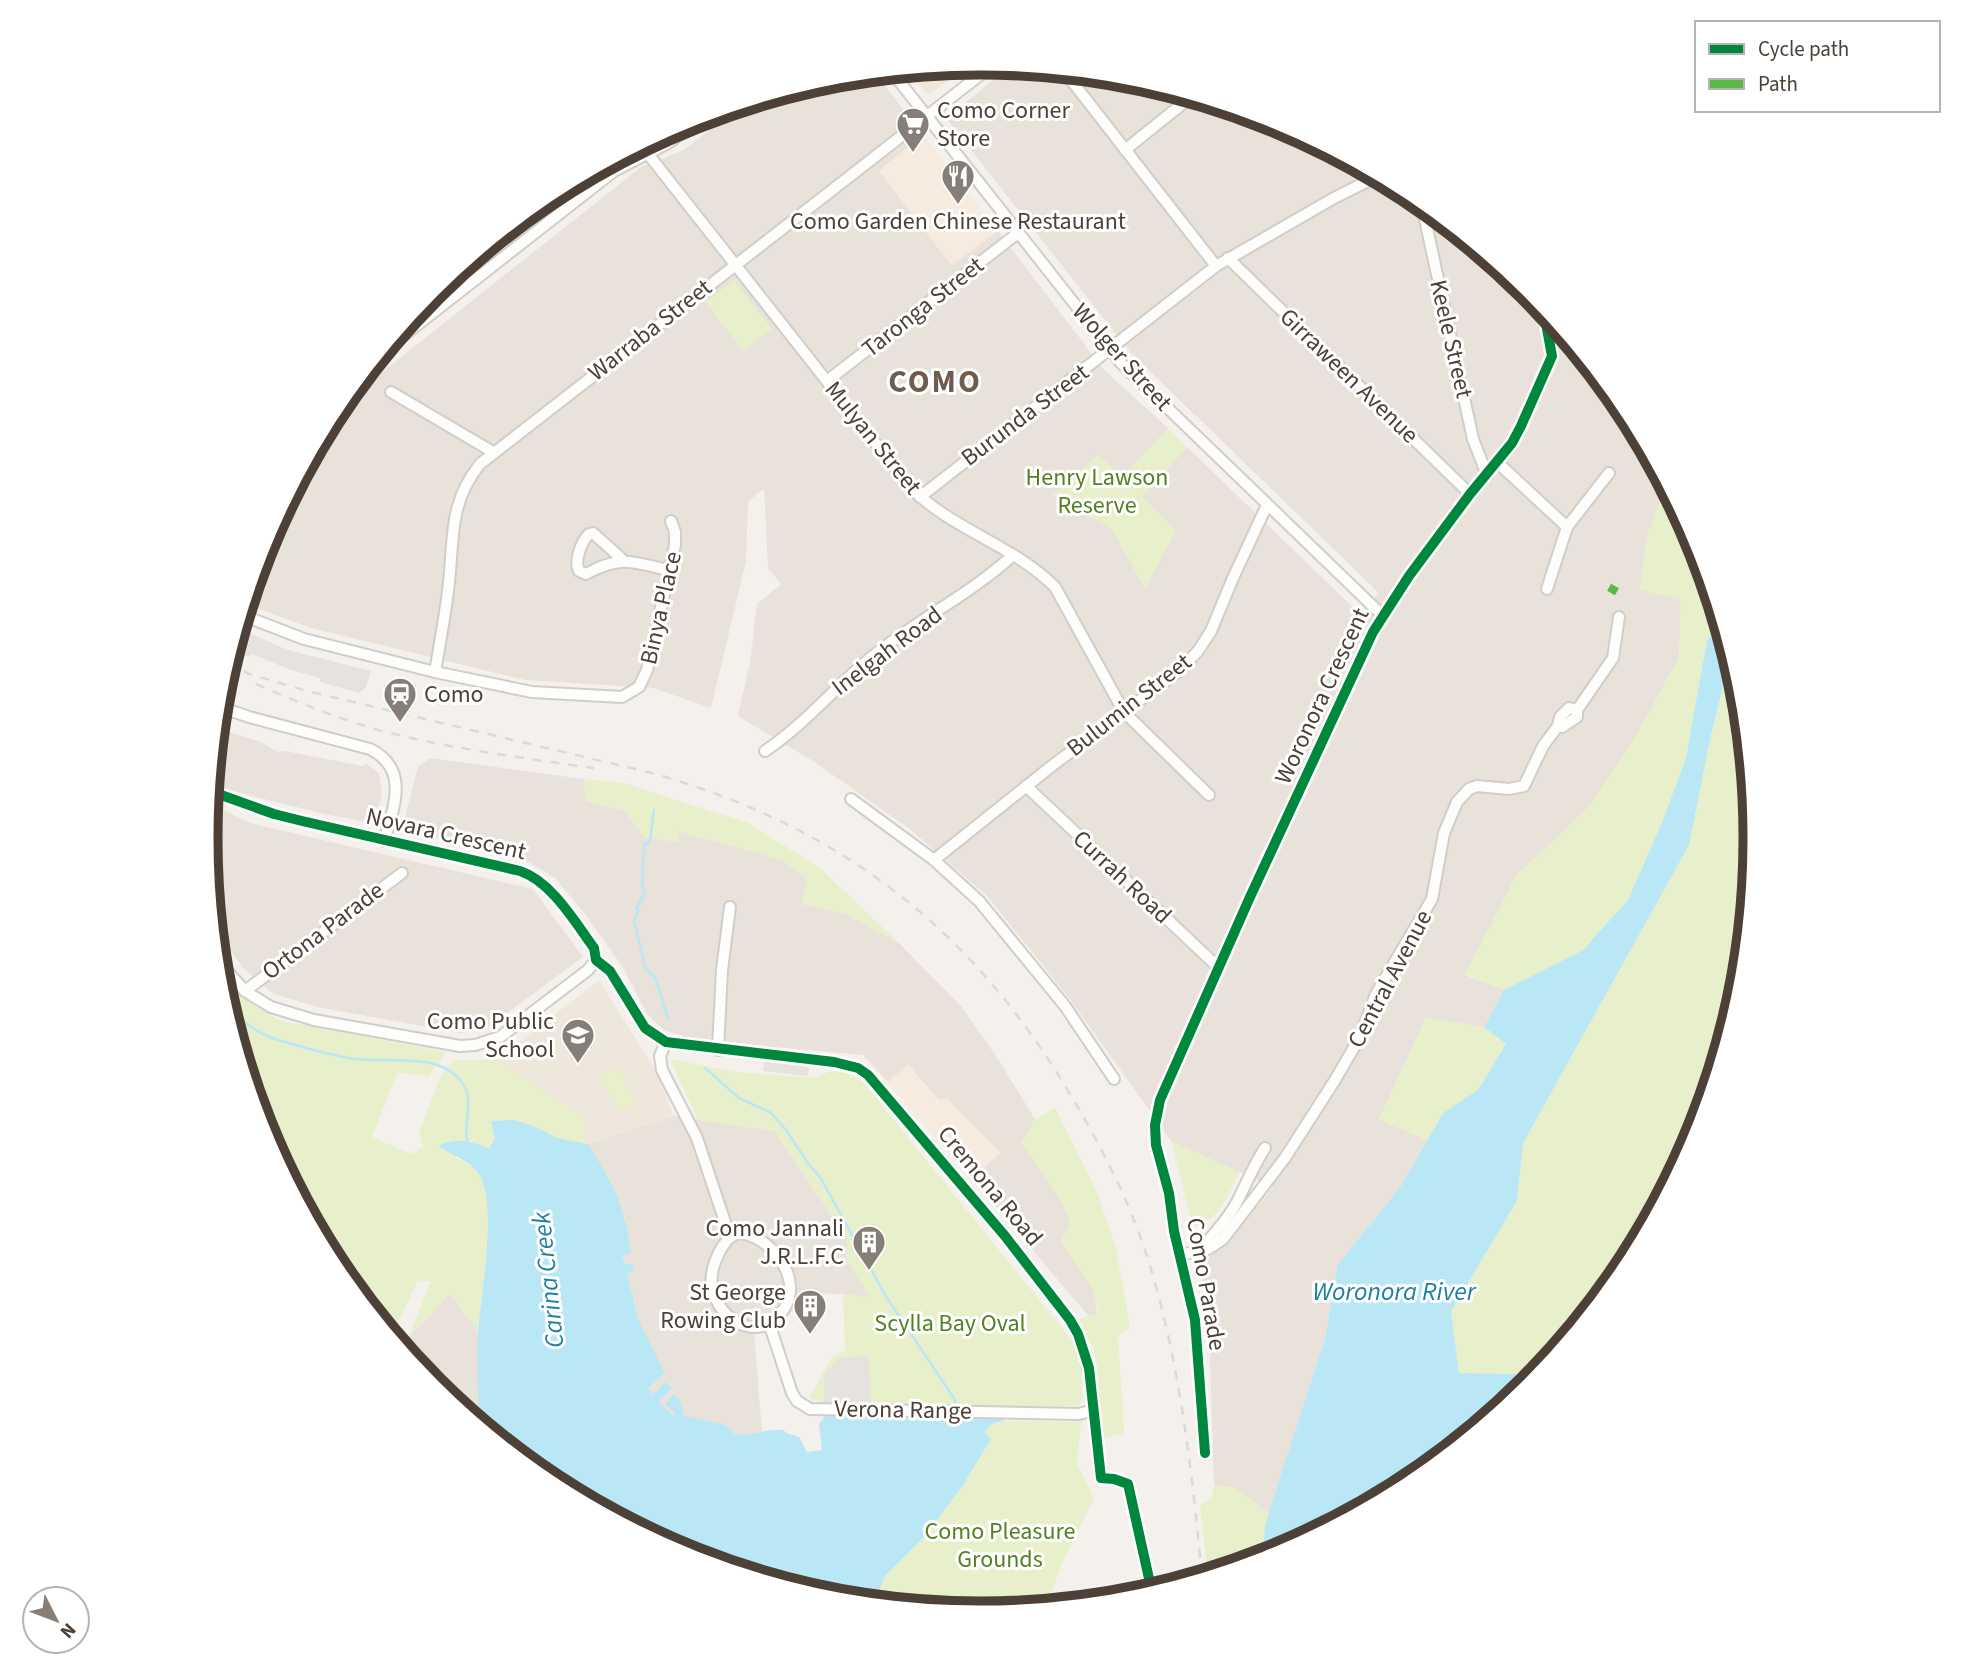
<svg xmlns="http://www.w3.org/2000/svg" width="1961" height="1676" font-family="'Source Sans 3',sans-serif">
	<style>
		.residential { fill: #e8e2da }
		.commercial { fill: #f7eadf }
		.education { fill: #efe7dc }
		.green { fill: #e7f0cb }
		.parking { fill: #e6e2de }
		.water { fill: #bae7f5 }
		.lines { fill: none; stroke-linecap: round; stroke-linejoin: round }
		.stream { stroke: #bae7f5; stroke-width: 2.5 }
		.minor-casing { stroke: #d1cdc9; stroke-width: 14 }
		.minor { stroke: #fdfdfc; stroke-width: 10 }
		.rail { stroke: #dadad9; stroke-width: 2.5; stroke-dasharray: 9 9; stroke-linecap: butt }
		.quiet { stroke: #58b947; stroke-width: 9; stroke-dasharray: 18 9; stroke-linecap: butt }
		.cycleway-casing { stroke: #fff; stroke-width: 15 }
		.cycleway { stroke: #00873e; stroke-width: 10 }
		.labels { text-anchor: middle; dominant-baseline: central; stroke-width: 6; stroke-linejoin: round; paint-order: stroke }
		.poi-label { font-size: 24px; fill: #4c4037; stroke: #fff; text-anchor: end }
		.street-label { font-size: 24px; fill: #4c4037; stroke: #fff }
		.park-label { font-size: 24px; fill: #548021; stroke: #fff }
		.water-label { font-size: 26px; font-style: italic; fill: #1f7fa2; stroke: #fff }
		.district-label { font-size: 32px; font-weight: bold; letter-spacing: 2px; fill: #705c4d; stroke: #fff }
		.rim { fill: none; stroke: #4c4037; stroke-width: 9 }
	</style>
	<rect width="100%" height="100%" fill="#f4f1ed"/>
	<!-- residential -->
	<g class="residential">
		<path d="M1011,66l121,12 145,44 134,72 118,96 96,118 41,76 -19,53 -7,52 41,11 -2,58 -47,85 -43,64 -73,69 -51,99 39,15 -20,37 -58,-9 -47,101 48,21 -28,49 -61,75 -13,74 -56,176 -34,-26 -21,-3 -4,-128 -10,-99 23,-12 50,-59 -101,-45 -103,-144 -81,-101 -77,-67 -95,-67 -75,-45 -3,-4 12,-51 7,-59 24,-20 -13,-16 -4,-79 -16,12 -2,60 -35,147 -58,-20 -128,-8 -214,-52 -65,-24 18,-62 89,-147 288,-228 41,-16 62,-47 86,-26 45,-5 48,62 -43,35 72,95 46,-34 106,139 64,58 -46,50 -69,18 59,33 33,59 -3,-91 45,-50 176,170 15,-25 -247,-239 -183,-232v-5z"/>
		<path d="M607,163l-190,146 16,-19 117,-97z"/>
		<path d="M216,728l45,14 17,10 7,-1 78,15 4,-2 12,10 3,19 -2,11 -11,18 -40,-7 -109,-27 -9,-5z"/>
		<path d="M430,758l154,21 2,22 39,9 19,27 34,5v-11l105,29 25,20 -6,24 42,9 55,30 62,63 37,53 37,60 -13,24 36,52 13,27 -10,19 33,50 6,38 -129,-151 30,-26 -61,-51 -32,-36 -20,17 -25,-27 -167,-15 -32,-10 -17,-16 -23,-45 -38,-54 -31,-37 -25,-15 -116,-31 -8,-8v-11l12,-46z"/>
		<path d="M209,803l41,20 283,66 50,68 -95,70 -28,6 -143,-26 -43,-13 -31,-26 -28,-38 -9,-92z"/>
		<path d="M674,1116l101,15 72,107v23l24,37 -28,-4 -35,-1 -54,40 8,99 -16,4 -10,-1 -10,-10 -29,-5 -20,-7 -3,3 -15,-14 13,-14 -19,8 -5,-7 17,-16 -26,-52 -12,-47 7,-3 -12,-12 6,-26 -3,-6v-11l-37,-72z"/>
		<path d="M450,1293l28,38 2,94 -48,-39 -30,-37 6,-10z"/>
	</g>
	<!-- commercial -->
	<g class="commercial">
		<path d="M923,135l75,96 -47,34 -72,-94z"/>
		<path d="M908,1064l31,36 8,-2 54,55 -30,25 -83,-96z"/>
	</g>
	<!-- education -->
	<g class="education">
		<path d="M969,64l-38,30 -5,-1 -18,-23z"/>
		<path d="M599,980l57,91 18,45 -86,28 -7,-27 -85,-57z"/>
	</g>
	<!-- green -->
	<g class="green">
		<path d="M734,280l38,49 -29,22 -37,-49z"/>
		<path d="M1168,428l19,19 -45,50 34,33 -31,59 -33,-60 -60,-33 46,-42 24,23z"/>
		<path d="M1666,484l31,58 24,82 -14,16 -21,118 -23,62 -35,80 -45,50 -79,40 -39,-16 51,-98 73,-69 43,-64 47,-85 2,-58 -41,-10 7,-53z"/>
		<path d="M1731,655l10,32 14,151 -14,152 -45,145 -71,134 -77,93 -21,12 -68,-1 -9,-62 67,-110 6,-58 187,-404z"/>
		<path d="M584,779l40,4 124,40 72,45 79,75 -55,-30 -42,-9 6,-24 -26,-20 -104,-29v11l-34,-5 -19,-27 -39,-9z"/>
		<path d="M219,975l8,9 29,23 25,14 165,31 -17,24 -32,-3 -25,64 39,17 12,-7 -4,-14 21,-55 14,-18h42l85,57 7,27 22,34 15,38 6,37 -7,2 -2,4 4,5h6l2,6 -7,4 12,47 26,52 -14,15 -156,-248 -6,8 -22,-8 -11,18c8,4 17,7 22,15 21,30 2,122 0,158l-28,-38 -42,46 23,-58h-13l-19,39 -5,19 -58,-71 -72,-134 -44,-145z"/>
		<path d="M1426,1018l58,9 22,17 -28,46 -35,23 -16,27 -48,-20z"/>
		<path d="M670,1059l66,13 78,6 17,-7 16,2 17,10 206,255c11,20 12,39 13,61l-5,7h-249l-20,-9 24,-41 12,-5 -2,-57 27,3 -23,-36v-23l-72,-107 -77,-11z"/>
		<path d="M617,1067l20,36 -18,9 -20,-36z"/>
		<path d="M1055,1108l41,82 20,58 14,79 -12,8 6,98 -26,7v-67l-5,-27 -18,-26 24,-7 -5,-22 -33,-51 10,-19 -13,-26 -37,-52 14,-24z"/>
		<path d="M1172,1142l67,30c-11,25 -19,47 -46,55z"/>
		<path d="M1004,1421l77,1 -4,41 17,36 -32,64 -16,44 -66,6 -103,-10 -1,-5 9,-22 40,-40 38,-51 24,-58z"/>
		<path d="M1214,1485l21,3 34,26 -4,11 -3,34 -54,16 -8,-71 11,-4z"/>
	</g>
	<!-- parking -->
	<g class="parking">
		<path d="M240,629l48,21 83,21 -5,16 -7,6 -39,-11v-4l-32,-9 -36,-15 -3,3 -17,-7 6,-20z"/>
		<path d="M764,1062l45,5 -1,9 -45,-5z"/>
		<path d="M869,1356l2,49 -47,1v-32l16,-16z"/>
	</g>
	<!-- water -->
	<g class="water">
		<path d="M1721,624l10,31 -21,84 -21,106 -166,298 -6,58 -66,110 8,62 68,1 21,-12 -20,24 -117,97 -134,71 -15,5 3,-34 60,-187 13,-74 61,-75 44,-76 35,-23 28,-46 -22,-17 20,-37 79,-40 45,-50 35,-80 23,-62 21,-118z"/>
		<path d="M514,1120l22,7 21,11 31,6c26,40 37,62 43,109l-7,2 -2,4 4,5h6l2,7 -7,3 12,47 26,52 -17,16 5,6 12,-13 7,6 -13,14 15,14 2,-3 -11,-9 9,-10 6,7 4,15 42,9 10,10c18,1 30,-7 48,-5l2,3 13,4 8,15 15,-2 -3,-26 6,-8 178,2 1,3c-9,2 -15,2 -19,11l6,7 -28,46 -38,51 -40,40 -9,22 1,5 -48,-5 -145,-44 -134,-72 -70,-57c-2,-30 -3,-61 -2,-92 2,-37 21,-130 0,-160 -8,-12 -28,-19 -40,-27 19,-9 31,-5 51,2l6,-9 -4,-18z"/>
	</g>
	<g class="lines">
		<!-- stream -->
		<g class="stream">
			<path d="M654,810l-4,30 -6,6 -2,39 3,8 -9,15 3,2 -5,11 3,13 9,36 9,7 13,41"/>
			<path d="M227,1010c14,9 29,23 45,28 26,8 56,17 83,21 33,4 83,-7 106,22 16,20 0,42 7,61"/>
			<path d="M705,1068l34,30 32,15 15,17 21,32 13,15 67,121 68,102 1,8"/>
		</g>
		<defs>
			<g id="minor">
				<path d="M1064,71l152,195"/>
				<path d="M892,72l229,291 261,252"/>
				<path d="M641,145l270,343c42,42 102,57 144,99l69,125 85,83"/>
				<path d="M1125,150l67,-54"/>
				<path d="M1421,201l52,238 14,36"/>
				<path d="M1228,258l242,236"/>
				<path d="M380,354l234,-183 54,-28 39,-28"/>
				<path d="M827,381l191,-148"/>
				<path d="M391,392l102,60"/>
				<path d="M1497,462l70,65"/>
				<path d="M920,497l296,-231 118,-68 44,-22"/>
				<path d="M623,560l-30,-27 -4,1c-8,8 -15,27 -10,37l7,3c34,-19 46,-12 82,-4"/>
				<path d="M1547,589l20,-62 42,-54"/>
				<path d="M242,615l62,24 131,33 97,20 90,5 17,-10 8,-17 28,-125v-13l-4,-11"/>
				<path d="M435,672c5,-30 11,-60 14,-90 5,-46 0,-79 31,-118l514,-400"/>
				<path d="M219,703l10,7 20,7 121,32c40,20 24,58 14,92"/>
				<path d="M1558,726l4,1 15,-10v-7l36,-52 6,-41"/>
				<path d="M765,751c42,-28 73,-68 113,-99 44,-35 94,-59 135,-97"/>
				<path d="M1026,786l193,182"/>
				<path d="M210,791l64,23 28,7 218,50c31,10 55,51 74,77l2,12 14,11 35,57 21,14 168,20 24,6 10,7 137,161 65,84c28,49 22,105 31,158"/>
				<path d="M851,799l83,61 45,41 86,105 49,73"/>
				<path d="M934,860l119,-95 126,-94 19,-20 13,-20 22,-53 34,-73"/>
				<path d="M218,961l27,30 26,16 43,13 146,26 15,-1 25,-8 88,-67 8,-10"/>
				<path d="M245,991l157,-118"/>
				<path d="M666,1042l-6,14 2,14 35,68 33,99"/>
				<path d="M718,1050l4,-80 8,-63"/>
				<path d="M741,1233c37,6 69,58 34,86 -26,22 -60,-5 -63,-34 -2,-12 3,-25 9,-36 5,-8 10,-15 20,-16z"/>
				<path d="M1200,1251c12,-16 27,-30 37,-49 9,-18 17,-37 28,-54"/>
				<path d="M1179,1255l29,-6 15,-10 62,-81 50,-78 25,-43 16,-43 56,-95 12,-66 13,-31 12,-13 8,-3 32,3 15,-3 19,-40 15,-20 2,-9 9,-9 8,2"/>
				<path d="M769,1323l23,70 5,8 13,8 269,5 14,-4"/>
				<path d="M1205,1453l-10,-133 -21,-89 -5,-38 -13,-48 -1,-20 5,-25 90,-203 123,-265 36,-56 61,-82 42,-51 9,-17 31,-70 -9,-49"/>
			</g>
		</defs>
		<!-- minor casing -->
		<use href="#minor" class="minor-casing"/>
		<!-- minor -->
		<use href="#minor" class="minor"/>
		<!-- rail -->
		<g class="rail">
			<path d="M227,664l23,10 57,17 345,82c193,55 325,159 425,333 30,51 57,106 74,163 30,101 41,204 51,308"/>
			<path d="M256,684c41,18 83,35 126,47 70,18 141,27 212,37"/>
		</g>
		<!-- quiet -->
		<path class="quiet" d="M1611,593l4,-7"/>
		<defs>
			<g id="cycleway">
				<path d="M210,791l64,23 28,7 218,50c31,10 55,51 74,77l2,12 14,11 35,57 21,14 168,20 24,6 10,7 137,161 65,84 8,14 11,34 12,110 13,1 14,5 24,108"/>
				<path d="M1205,1453l-10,-133 -21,-89 -5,-38 -13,-48 -1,-20 5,-25 90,-203 123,-265 36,-56 61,-82 42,-51 9,-17 31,-70 -9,-49"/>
			</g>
		</defs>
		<!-- cycleway casing -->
		<use href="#cycleway" class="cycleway-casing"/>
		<!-- cycleway -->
		<use href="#cycleway" class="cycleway"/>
	</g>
	<!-- icons -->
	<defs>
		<symbol id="supermarket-pin" viewBox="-11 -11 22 30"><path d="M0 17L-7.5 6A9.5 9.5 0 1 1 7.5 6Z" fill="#877e77" stroke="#fff"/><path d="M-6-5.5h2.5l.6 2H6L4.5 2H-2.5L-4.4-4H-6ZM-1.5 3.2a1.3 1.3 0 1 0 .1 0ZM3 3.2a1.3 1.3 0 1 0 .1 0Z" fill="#fff"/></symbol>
		<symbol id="restaurant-pin" viewBox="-11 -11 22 30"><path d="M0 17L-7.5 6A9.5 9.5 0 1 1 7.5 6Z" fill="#877e77" stroke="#fff"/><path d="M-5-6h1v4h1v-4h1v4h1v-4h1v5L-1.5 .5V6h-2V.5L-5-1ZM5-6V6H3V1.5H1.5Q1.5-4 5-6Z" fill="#fff"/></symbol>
		<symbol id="station-pin" viewBox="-11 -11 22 30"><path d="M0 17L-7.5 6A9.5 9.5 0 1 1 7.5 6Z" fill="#877e77" stroke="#fff"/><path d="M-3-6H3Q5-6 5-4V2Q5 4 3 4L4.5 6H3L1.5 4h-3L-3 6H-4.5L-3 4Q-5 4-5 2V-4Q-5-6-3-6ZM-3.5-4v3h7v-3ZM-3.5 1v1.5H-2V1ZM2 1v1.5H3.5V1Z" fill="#fff"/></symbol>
		<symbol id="school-pin" viewBox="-11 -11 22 30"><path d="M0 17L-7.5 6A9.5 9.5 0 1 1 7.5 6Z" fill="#877e77" stroke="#fff"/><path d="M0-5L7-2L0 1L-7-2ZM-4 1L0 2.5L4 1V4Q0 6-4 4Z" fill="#fff"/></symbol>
		<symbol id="building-pin" viewBox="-11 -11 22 30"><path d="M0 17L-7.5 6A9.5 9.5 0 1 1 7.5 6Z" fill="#877e77" stroke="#fff"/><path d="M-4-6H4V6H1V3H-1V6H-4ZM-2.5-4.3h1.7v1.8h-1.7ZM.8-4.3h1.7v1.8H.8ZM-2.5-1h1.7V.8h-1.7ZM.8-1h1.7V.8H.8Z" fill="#fff"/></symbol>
	</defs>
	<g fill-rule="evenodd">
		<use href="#supermarket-pin" x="894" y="105" width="38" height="52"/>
		<use href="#restaurant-pin" x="939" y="157" width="38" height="52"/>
		<use href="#station-pin" x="381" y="675" width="38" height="52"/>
		<use href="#school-pin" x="559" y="1016" width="38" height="52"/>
		<use href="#building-pin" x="850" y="1223" width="38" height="52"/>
		<use href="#building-pin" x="791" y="1287" width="38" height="52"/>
	</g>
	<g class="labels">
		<!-- poi labels -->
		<g class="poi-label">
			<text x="937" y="110" text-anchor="start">Como Corner<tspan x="937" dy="28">Store</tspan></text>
			<text x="958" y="221" text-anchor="middle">Como Garden Chinese Restaurant</text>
			<text x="424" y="694" text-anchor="start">Como</text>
			<text x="554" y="1021">Como Public<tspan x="554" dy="28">School</tspan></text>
			<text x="844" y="1228">Como Jannali<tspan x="844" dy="28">J.R.L.F.C</tspan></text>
			<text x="786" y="1292">St George<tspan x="786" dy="28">Rowing Club</tspan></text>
		</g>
		<!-- street labels -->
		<g class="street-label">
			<text transform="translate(923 307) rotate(-38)">Taronga Street</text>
			<text transform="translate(650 330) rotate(-38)">Warraba Street</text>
			<text transform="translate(1451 339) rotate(77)">Keele Street</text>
			<text transform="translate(1122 357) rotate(48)">Wolger Street</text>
			<text transform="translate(1349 376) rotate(44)">Girraween Avenue</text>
			<text transform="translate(1025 415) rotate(-37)">Burunda Street</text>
			<text transform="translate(873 438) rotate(51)">Mulyan Street</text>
			<text transform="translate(661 608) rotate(-77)">Binya Place</text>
			<text transform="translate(887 651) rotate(-37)">Inelgah Road</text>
			<text transform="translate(1322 696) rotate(-65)">Woronora Crescent</text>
			<text transform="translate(1129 705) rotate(-38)">Bulumin Street</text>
			<text transform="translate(446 834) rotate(13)">Novara Crescent</text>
			<text transform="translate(1122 877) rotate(43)">Currah Road</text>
			<text transform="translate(323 931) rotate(-37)">Ortona Parade</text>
			<text transform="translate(1390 979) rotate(-62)">Central Avenue</text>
			<text transform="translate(990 1186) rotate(50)">Cremona Road</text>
			<text transform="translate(1206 1284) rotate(80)">Como Parade</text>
			<text transform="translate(903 1410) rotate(1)">Verona Range</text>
		</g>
		<!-- park labels -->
		<g class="park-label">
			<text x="1097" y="477">Henry Lawson<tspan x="1097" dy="28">Reserve</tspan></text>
			<text x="950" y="1323">Scylla Bay Oval</text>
			<text x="1000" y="1531">Como Pleasure<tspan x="1000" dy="28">Grounds</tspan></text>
		</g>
		<!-- water labels -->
		<g class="water-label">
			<text transform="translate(548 1280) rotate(-96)">Carina Creek</text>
			<text x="1394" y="1291">Woronora River</text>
		</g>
		<!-- district labels -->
		<g class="district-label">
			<text x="935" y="382">COMO</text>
		</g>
	</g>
	<!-- crop -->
	<path d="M0 0H1961V1676H0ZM980 75H981A762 762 0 0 1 1743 837V839A762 762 0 0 1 981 1601H980A762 762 0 0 1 218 839V837A762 762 0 0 1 980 75Z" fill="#fff" fill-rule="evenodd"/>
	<path class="rim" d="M980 75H981A762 762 0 0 1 1743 837V839A762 762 0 0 1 981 1601H980A762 762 0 0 1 218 839V837A762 762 0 0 1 980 75Z"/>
	<!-- legend -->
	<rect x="1695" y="21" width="245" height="91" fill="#ffffff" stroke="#b7b3af" stroke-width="2"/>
	<rect x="1709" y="44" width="35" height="10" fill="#00873e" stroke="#b7b3af" stroke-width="2"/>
	<text x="1758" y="56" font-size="21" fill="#4c4037">Cycle path</text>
	<rect x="1709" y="79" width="35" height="10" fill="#58b947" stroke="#b7b3af" stroke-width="2"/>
	<text x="1758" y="91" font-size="21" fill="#4c4037">Path</text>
	<!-- north arrow -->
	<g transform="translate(56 1620) rotate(132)"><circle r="33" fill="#ffffff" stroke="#b7b3af" stroke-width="2"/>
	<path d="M0-5L12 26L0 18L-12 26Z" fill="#877e77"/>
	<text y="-10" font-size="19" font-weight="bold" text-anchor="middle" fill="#4c4037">N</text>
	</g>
</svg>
